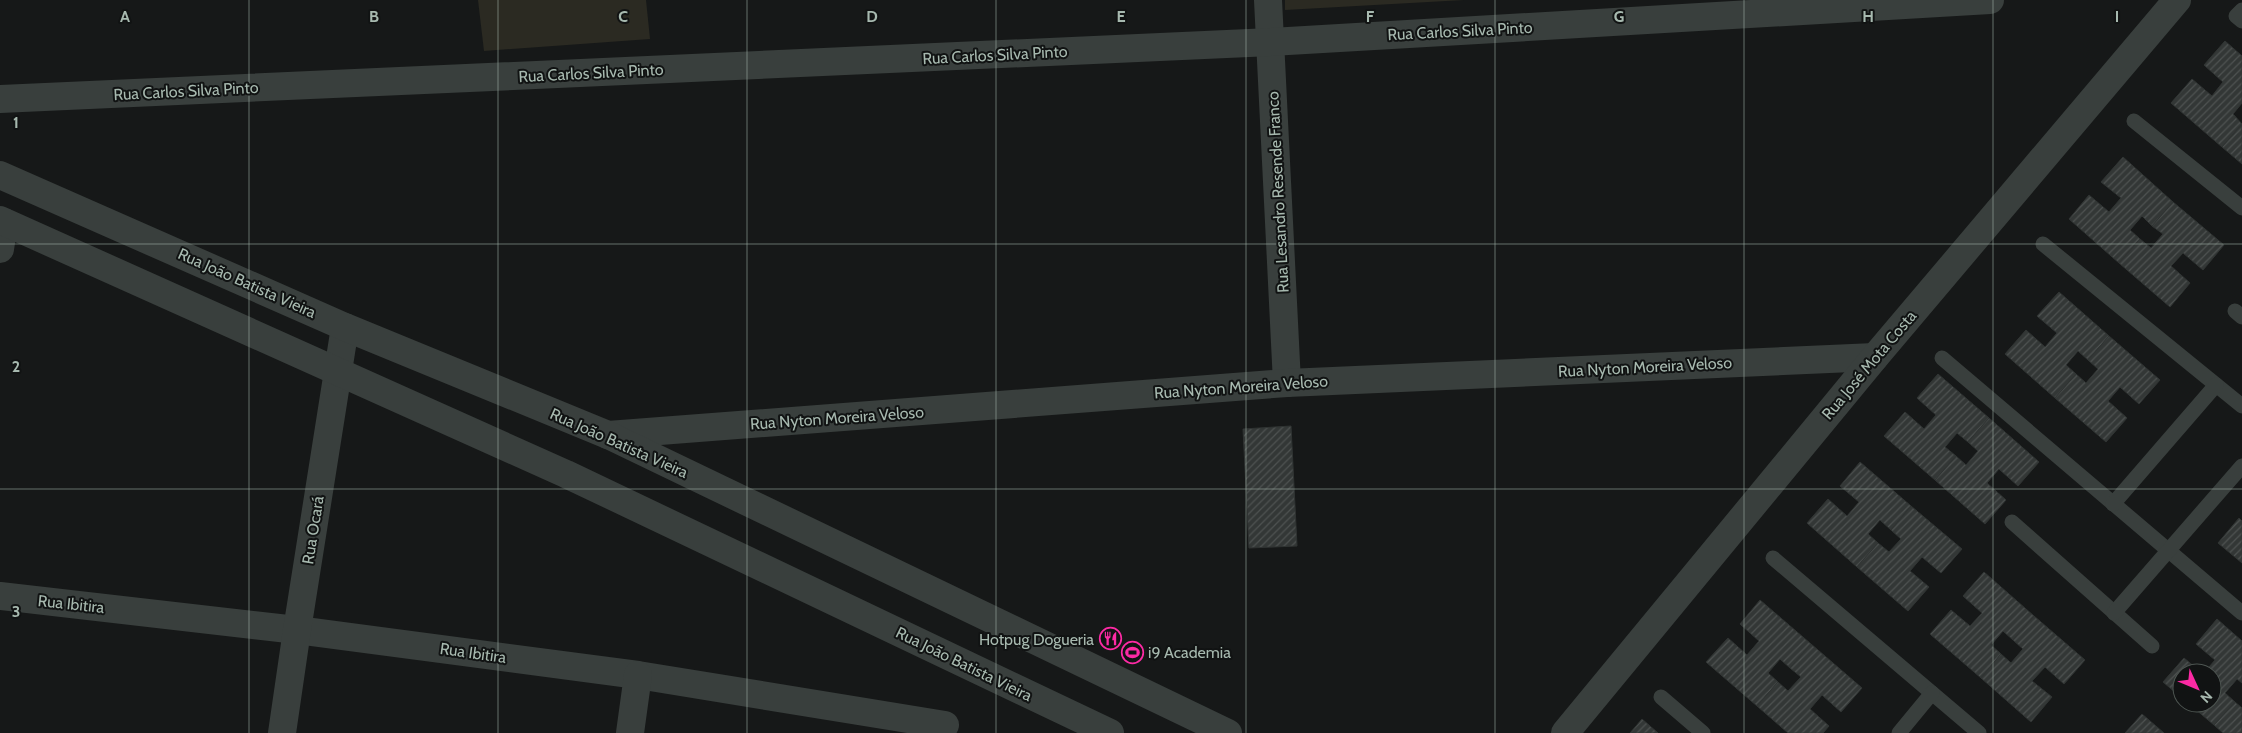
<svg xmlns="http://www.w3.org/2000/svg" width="2242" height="733" font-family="Cabin,sans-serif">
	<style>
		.park { fill: #2b2a22 }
		.building { fill: url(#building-hatch); stroke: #303433 }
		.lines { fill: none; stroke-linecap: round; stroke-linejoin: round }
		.service { stroke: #393f3d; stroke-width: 15 }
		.minor { stroke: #393f3d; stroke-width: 28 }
		.tertiary { stroke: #393f3d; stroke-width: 28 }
		.grid { fill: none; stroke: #a7b9af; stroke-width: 1; stroke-opacity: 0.55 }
		.labels { text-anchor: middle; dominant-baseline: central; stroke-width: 4; stroke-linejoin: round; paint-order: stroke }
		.street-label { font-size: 16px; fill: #a7b9af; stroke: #111313 }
		.poi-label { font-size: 16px; fill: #a7b9af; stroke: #111313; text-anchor: end }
		.grid-label { font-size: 16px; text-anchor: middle; font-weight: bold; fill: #a7b9af; stroke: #111313; stroke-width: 4; stroke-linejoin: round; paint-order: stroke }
	</style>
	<defs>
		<pattern id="building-hatch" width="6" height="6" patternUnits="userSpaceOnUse" patternTransform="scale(1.25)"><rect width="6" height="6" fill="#333736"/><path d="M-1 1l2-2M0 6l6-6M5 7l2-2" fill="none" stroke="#4e5251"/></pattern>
	</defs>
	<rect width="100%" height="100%" fill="#161818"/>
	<!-- park -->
	<g class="park">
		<path d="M478,0h168l4,39 -166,12z"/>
		<path d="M1285,0h179l-179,10z"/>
	</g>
	<!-- building -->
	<g class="building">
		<path d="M2225,41l17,15v47l-9,11 9,10 -20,23 -51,-44 21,-24 20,17 11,-14 -19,-17z"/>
		<path d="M2242,124v40l-20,-17z"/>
		<path d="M2123,157l50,45 -21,24 -10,-10 -12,14 10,9 -21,24 -50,-44 20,-24 20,17 12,-14 -20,-16z"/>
		<path d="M2173,202l51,43 -21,25 -20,-17 -12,13 19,17 -20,24 -51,-44 21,-24 11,9 12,-14 -11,-8z"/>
		<path d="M2059,292l50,44 -21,24 -10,-9 -12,14 10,9 -21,24 -50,-44 21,-24 19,17 12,-14 -20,-17z"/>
		<path d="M2109,336l51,44 -21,24 -19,-17 -12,14 19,17 -21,24 -51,-44 21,-24 10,9 12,-14 -10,-9z"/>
		<path d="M1938,374l51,44 -21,24 -11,-9 -12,14 11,9 -21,24 -51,-44 21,-24 19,17 12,-14 -19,-17z"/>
		<path d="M1989,418l50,44 -21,24 -19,-17 -12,14 19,17 -21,24 -50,-44 21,-24 10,9 12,-14 -10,-9z"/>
		<path d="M1291,426l6,120 -48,2 -6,-119z"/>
		<path d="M1860,462l51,44 -20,24 -11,-10 -12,14 10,9 -21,24 -50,-44 21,-24 19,17 12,-14 -19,-16z"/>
		<path d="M1911,506l51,43 -21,24 -19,-16 -12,14 19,16 -21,24 -51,-44 21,-24 11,9 12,-13 -10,-9z"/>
		<path d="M2239,518l3,3v42l-24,-20z"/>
		<path d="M1984,572l50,44 -21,24 -10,-9 -12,14 10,9 -20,24 -51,-44 21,-24 19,16 12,-13 -19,-17z"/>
		<path d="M1760,600l51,44 -21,24 -10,-9 -12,14 10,9 -21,24 -51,-44 22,-24 19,17 12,-14 -19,-17z"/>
		<path d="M2034,616l51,44 -21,24 -19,-17 -13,14 20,16 -21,25 -50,-44 20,-24 10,9 12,-14 -10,-9z"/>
		<path d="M2217,619l25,22v42l-5,-4 -12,14 10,9 -21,23 -26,-22h24v-30h-8l11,-13 -19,-16z"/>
		<path d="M1811,644l51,44 -21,24 -19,-17 -12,14 19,17 -6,7h-35l-31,-27 21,-24 10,9 13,-14 -11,-9z"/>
		<path d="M2184,658l18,15h-20v25l-19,-16z"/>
		<path d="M2235,702l7,6v25h-19l-9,-8z"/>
		<path d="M2142,714l22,19h-39z"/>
		<path d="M1642,719l16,14h-28z"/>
	</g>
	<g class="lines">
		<!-- service -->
		<g class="service">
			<path d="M2242,10l-6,6 6,5"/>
			<path d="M2134,121l108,87"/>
			<path d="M2043,244l199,162"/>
			<path d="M2235,311l7,6"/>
			<path d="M1942,358l300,255"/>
			<path d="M2113,504l103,-119"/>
			<path d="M2012,522l140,124"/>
			<path d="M1773,558l206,175"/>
			<path d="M2114,613l128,-147"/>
			<path d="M1661,697l42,36"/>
			<path d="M1899,733l33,-40"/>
		</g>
		<!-- minor -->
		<g class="minor">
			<path d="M1268,0l19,383"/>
			<path d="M0,99l1271,-57 719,-42"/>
			<path d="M0,249l4,-27"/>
			<path d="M608,435l679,-52 588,-26"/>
			<path d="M0,596l297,34 341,45 307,50"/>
			<path d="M282,733l15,-103 48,-303"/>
			<path d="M630,733l8,-58"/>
			<path d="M1565,733l310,-376 302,-357"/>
		</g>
		<!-- tertiary -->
		<g class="tertiary">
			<path d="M0,175l345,152 263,108 620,298"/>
			<path d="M0,220l566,254 544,259"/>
		</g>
	</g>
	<!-- grid -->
	<path class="grid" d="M249,0v733M498,0v733M747,0v733M996,0v733M1246,0v733M1495,0v733M1744,0v733M1993,0v733M0,244h2242M0,489h2242"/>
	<!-- icons -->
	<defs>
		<symbol id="restaurant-ring" viewBox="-11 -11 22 22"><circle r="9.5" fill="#111313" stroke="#fc2aa4" stroke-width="1.5"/><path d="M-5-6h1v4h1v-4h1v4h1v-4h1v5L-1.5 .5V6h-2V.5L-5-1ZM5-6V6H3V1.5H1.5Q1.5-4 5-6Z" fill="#fc2aa4"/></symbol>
		<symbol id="stadium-ring" viewBox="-11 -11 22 22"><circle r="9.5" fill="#111313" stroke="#fc2aa4" stroke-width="1.5"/><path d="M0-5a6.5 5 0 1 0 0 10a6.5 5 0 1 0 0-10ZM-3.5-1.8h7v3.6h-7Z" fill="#fc2aa4"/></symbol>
	</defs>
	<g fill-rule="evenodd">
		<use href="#restaurant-ring" x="1098" y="626" width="25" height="25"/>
		<use href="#stadium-ring" x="1120" y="640" width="25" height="25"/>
	</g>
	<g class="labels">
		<!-- street labels -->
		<g class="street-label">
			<text transform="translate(1460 31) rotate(-3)">Rua Carlos Silva Pinto</text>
			<text transform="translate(995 55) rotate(-3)">Rua Carlos Silva Pinto</text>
			<text transform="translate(591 73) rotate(-3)">Rua Carlos Silva Pinto</text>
			<text transform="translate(186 91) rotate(-3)">Rua Carlos Silva Pinto</text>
			<text transform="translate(1278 192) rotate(-93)">Rua Lesandro Resende Franco</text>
			<text transform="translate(247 283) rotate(24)">Rua João Batista Vieira</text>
			<text transform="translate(1869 365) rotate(-50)">Rua José Mota Costa</text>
			<text transform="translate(1645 367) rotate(-3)">Rua Nyton Moreira Veloso</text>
			<text transform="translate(1241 387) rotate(-4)">Rua Nyton Moreira Veloso</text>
			<text transform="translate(837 418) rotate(-4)">Rua Nyton Moreira Veloso</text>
			<text transform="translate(619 443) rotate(24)">Rua João Batista Vieira</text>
			<text transform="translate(313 530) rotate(-81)">Rua Ocará</text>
			<text transform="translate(71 604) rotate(6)">Rua Ibitira</text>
			<text transform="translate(473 653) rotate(8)">Rua Ibitira</text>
			<text transform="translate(964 664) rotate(26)">Rua João Batista Vieira</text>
		</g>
		<!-- poi labels -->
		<g class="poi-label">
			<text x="1094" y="639">Hotpug Dogueria</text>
			<text x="1148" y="652" text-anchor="start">i9 Academia</text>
		</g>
	</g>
	<g class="grid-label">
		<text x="125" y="22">A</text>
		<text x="374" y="22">B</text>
		<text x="623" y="22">C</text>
		<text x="872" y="22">D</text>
		<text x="1121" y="22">E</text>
		<text x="1370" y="22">F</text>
		<text x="1619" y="22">G</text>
		<text x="1868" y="22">H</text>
		<text x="2117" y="22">I</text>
		<text x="16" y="128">1</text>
		<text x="16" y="372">2</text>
		<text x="16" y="617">3</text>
	</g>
	<!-- north arrow -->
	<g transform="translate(2197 688) rotate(134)"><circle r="24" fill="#111313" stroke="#4d5551"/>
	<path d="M0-4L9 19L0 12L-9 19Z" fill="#fc2aa4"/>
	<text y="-8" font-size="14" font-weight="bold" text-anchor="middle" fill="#a7b9af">N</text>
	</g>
</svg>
